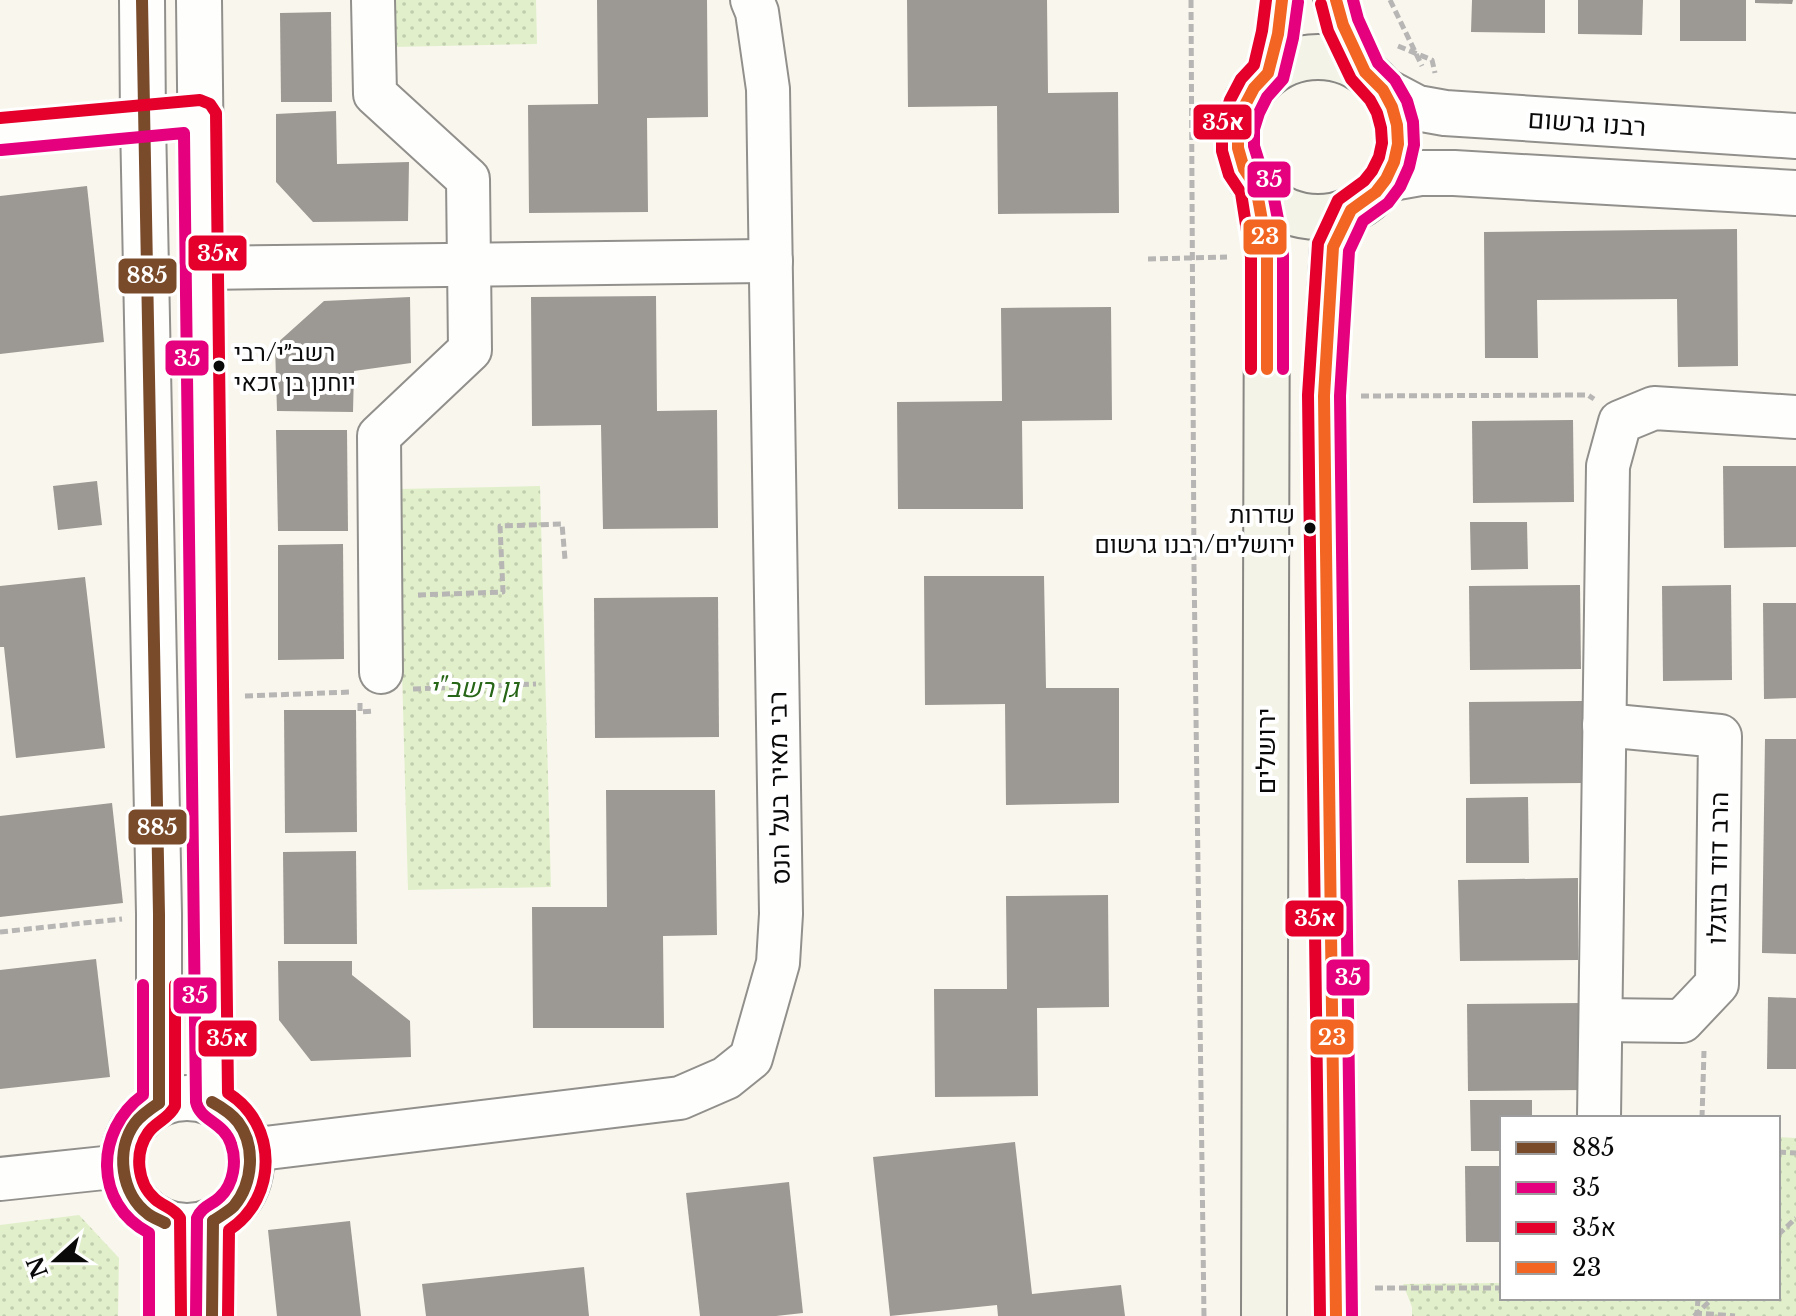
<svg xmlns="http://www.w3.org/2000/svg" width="1796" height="1316" font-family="'Libre Baskerville',Heebo,serif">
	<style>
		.park { fill: url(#park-dots) }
		.building { fill: #9c9893 }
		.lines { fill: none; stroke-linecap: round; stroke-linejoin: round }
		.minor-casing { stroke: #92908c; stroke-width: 46 }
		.tertiary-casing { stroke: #92908c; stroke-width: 48 }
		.secondary-casing { stroke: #888783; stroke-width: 48 }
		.path { stroke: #b7b6b5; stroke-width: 5; stroke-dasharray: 8 4; stroke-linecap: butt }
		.minor { stroke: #fefefc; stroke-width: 42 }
		.tertiary { stroke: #fefefc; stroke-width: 44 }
		.secondary { stroke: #f4f3e7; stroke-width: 44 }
		.bus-1-casing { stroke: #fff; stroke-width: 18 }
		.bus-2-casing { stroke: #fff; stroke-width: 18 }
		.bus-3-casing { stroke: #fff; stroke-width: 18 }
		.bus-4-casing { stroke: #fff; stroke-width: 18 }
		.bus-1 { stroke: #7a4b2a; stroke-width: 12 }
		.bus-2 { stroke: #e5007d; stroke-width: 12 }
		.bus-3 { stroke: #e4002b; stroke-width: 12 }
		.bus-4 { stroke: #f26522; stroke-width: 12 }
		.bus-dot { fill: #0a0a0a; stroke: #fff; stroke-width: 3 }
		.labels { text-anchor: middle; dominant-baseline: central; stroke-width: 8; stroke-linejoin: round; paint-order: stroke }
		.bus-label { font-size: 24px; fill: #0a0a0a; stroke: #fff; text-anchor: start }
		.street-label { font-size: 26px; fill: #0a0a0a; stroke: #fff }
		.park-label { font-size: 26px; font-style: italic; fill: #276517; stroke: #fff }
		.line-badge { stroke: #fff; stroke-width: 3 }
		.badge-label { font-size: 22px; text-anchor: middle; font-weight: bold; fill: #fff }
	</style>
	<defs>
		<pattern id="park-dots" width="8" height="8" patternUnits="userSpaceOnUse" patternTransform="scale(2)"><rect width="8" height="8" fill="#e1f0cb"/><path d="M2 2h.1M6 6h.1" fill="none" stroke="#c0ccad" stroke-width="1.8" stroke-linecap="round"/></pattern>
	</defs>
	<rect width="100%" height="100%" fill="#f9f6ed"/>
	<!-- park -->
	<g class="park">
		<path d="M393,0h143l1,44 -143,3z"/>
		<path d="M540,486l11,401 -143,3 -11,-401z"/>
		<path d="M1778,1137l18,1v178h-384v-9l-9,-23 99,-1v15h276z"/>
		<path d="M79,1215l40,43 -1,58h-118v-91z"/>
	</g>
	<!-- building -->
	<g class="building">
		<path d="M597,0h110l1,117 -61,1 1,94 -119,1 -1,-108 70,-1z"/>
		<path d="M907,0h140l1,93 70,-1 1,121 -121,1 -1,-108 -89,1z"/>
		<path d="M1472,0h73v33l-74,-1z"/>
		<path d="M1578,0h65l-1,35 -64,-1z"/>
		<rect x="1680" y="0" width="66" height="41"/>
		<path d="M1755,0h38l-1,4 -37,-1z"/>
		<path d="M331,12l1,90h-51l-1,-89z"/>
		<path d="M336,111l1,53 72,-2 -1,59 -95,1 -37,-40v-68z"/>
		<path d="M87,186l17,156 -104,12v-158z"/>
		<path d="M1737,229l1,137 -60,1 -1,-68 -140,1 1,58h-53l-1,-126z"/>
		<path d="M656,296l1,115 60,-1 1,118 -115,1 -2,-104 -69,1 -1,-129z"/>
		<path d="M410,297l1,66 -57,8 -1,41 -76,-1 -2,-66 49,-44z"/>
		<path d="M1111,307l1,113 -90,1 1,88h-125l-1,-107 105,-1 -1,-93z"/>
		<path d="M1573,420l1,82 -101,1 -1,-82z"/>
		<path d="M276,430h71l1,101h-70z"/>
		<path d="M1723,466h73v81l-72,1z"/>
		<path d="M97,481l5,44 -44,5 -5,-44z"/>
		<path d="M1470,522h57l1,47 -57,1z"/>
		<path d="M343,544l1,115 -66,1v-115z"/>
		<path d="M924,576h120l2,112h73v115l-113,2 -1,-101 -80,1z"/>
		<path d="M85,577l20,171 -89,10 -12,-111h-4v-61z"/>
		<path d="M1580,585l1,84 -111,1 -1,-84z"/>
		<path d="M1731,585l1,95 -69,1 -1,-95z"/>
		<path d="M718,597l1,140 -124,1 -1,-140z"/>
		<path d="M1763,603h33v95l-32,1z"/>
		<path d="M1582,701l2,82 -114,1 -1,-82z"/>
		<path d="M284,710h72l1,122 -72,1z"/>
		<path d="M1765,739h31v215l-34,-1z"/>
		<path d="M606,790h109l2,145 -54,1 1,92h-131l-1,-121h75z"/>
		<path d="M1528,797l1,66h-63v-65z"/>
		<path d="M112,803l11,100 -123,14v-101z"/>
		<path d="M356,851l1,93h-73l-1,-92z"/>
		<path d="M1578,878v82l-118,1 -2,-81z"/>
		<path d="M1108,895l1,112 -72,1 1,88 -103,1 -1,-108h73l-1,-93z"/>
		<path d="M96,959l14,118 -110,12v-119z"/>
		<path d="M278,961h74v14l58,46 1,36 -100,4 -32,-41z"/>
		<path d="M1768,997l28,1v71h-29z"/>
		<path d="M1584,1003l1,87 -117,1 -1,-87z"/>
		<path d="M1470,1100h62v18h-30v33h-31z"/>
		<path d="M1015,1142l17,152 89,-9 4,31h-127l-1,-11 -107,11 -17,-159z"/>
		<path d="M1465,1166h37v76h-36z"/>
		<path d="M789,1182l14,131 -27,3h-76l-14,-123z"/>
		<path d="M350,1221l11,95h-84l-9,-86z"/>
		<path d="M584,1267l5,49h-163l-4,-32z"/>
	</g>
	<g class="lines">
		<defs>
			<g id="minor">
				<path d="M373,0l2,94 93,85 2,171 -91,86 2,236"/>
				<path d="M203,268l568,-7"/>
				<path d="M1601,1020l81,1 35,-37 3,-248 -116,-11"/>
				<path d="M1599,1118l9,-652 12,-44 34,-14 142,9"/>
				<path d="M250,1150l430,-52 46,-20 25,-20 27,-95 3,-49 -13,-825 -11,-77 -5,-12"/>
				<path d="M0,1179l123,-13"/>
			</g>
			<g id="tertiary">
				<path d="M142,0l1,121 16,793v189"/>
				<path d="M199,0l13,1102"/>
				<path d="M1383,90l34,18 28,5 351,23"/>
				<path d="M0,134l173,-16"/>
				<path d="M1386,179l34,-6h34l342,20"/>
				<circle cx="187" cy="1162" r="64"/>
				<path d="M165,1316v-93"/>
				<path d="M212,1316l1,-95"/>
			</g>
			<g id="secondary">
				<path d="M1336,0l7,25 22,47"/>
				<circle cx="1318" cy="137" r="80"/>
				<path d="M1268,73l10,-39 4,-34"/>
				<path d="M1256,187l11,69 -3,1060"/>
				<path d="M1336,1316l-12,-920 9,-149 18,-37"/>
			</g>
		</defs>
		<!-- minor casing -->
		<use href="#minor" class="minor-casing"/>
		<!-- tertiary casing -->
		<use href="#tertiary" class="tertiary-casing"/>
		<!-- secondary casing -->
		<use href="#secondary" class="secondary-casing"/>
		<!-- path -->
		<g class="path">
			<path d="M1191,0l3,566 10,750"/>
			<path d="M1390,0l32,66"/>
			<path d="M1398,46l34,14 3,13"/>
			<path d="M1148,259l79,-2"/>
			<path d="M1361,396l227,-1 6,4"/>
			<path d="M418,595l85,-3 -3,-66 62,-2 3,35"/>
			<path d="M413,689l123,-5"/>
			<path d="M245,696l106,-4"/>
			<path d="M360,703v9l13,-1"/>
			<path d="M0,932l122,-13"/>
			<path d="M1702,1118l2,-67"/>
			<path d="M1778,1152l18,1"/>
			<path d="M1778,1235l18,-17"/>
			<path d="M1375,1288h127"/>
			<path d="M1698,1298l-1,15 38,3"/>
			<path d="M1694,1316l19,-18"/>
		</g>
		<!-- minor -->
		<use href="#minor" class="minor"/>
		<!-- tertiary -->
		<use href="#tertiary" class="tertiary"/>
		<!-- secondary -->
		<use href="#secondary" class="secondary"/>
		<defs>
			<g id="bus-1">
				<path d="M142,0l17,914v189"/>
				<path d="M212,1102c9,5 19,11 26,20 18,24 15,61 -4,84 -6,6 -14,10 -21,15"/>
				<path d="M159,1103c-9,6 -18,12 -24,20 -20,27 -14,71 13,91 5,4 12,6 17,9"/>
				<path d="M212,1316l1,-95"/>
			</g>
			<g id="bus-2">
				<path d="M1,150l183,-17 12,969c4,19 28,20 35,42 6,17 3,40 -11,53 -8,8 -18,9 -23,21l-1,98"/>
				<path d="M1283,369v-113l-2,-21 -10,-52 -12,-21 -5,-16v-17l5,-16 8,-16 16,-18 10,-41 5,-36"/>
				<path d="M143,985v110c-48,35 -50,109 6,138v83"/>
				<path d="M1352,1316l-12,-920 9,-145 14,-30 25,-18 12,-16 9,-20 5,-22 -1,-23 -6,-21 -12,-21 -17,-17 -20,-44 -5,-19"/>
			</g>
			<g id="bus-3">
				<path d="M0,118l200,-18 10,4 6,9 12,980c50,31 50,105 1,137l-1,86"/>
				<path d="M1251,369v-112l-10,-64 -12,-18 -7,-24v-26l8,-25 11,-21 13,-14 8,-34 4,-31"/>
				<path d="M175,985v121c-6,13 -20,16 -27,27 -14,20 -11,50 7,66 9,8 19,9 25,19l1,98"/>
				<path d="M1320,1316l-12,-921 10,-152 20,-43 26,-19 8,-10 7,-14 3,-14 -1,-15 -4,-15 -7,-13 -19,-21 -23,-48 -7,-27"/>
			</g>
			<g id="bus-4">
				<path d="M1336,0l7,25 22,47 18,18 9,17 5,18 1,19 -4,18 -8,17 -10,13 -25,18 -18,37 -9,149 12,920"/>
				<path d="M1267,369v-113l-2,-19 -9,-50 -12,-18 -6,-21v-21l6,-20 10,-19 14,-15 10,-39 4,-34"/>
			</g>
		</defs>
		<!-- bus-1 casing -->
		<use href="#bus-1" class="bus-1-casing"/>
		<!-- bus-2 casing -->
		<use href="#bus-2" class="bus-2-casing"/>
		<!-- bus-3 casing -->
		<use href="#bus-3" class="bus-3-casing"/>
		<!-- bus-4 casing -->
		<use href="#bus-4" class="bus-4-casing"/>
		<!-- bus-1 -->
		<use href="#bus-1" class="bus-1"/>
		<!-- bus-2 -->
		<use href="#bus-2" class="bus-2"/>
		<!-- bus-3 -->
		<use href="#bus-3" class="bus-3"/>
		<!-- bus-4 -->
		<use href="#bus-4" class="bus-4"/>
	</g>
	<!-- markers -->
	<g class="bus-dot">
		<circle cx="219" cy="366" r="7"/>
		<circle cx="1310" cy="528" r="7"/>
	</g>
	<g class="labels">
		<!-- bus labels -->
		<g class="bus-label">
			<text x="234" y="352">רשב״י/רבי<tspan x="234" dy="30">יוחנן בן זכאי</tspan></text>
			<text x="1295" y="514" text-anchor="end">שדרות<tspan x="1295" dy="30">ירושלים/רבנו גרשום</tspan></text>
		</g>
		<!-- street labels -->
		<g class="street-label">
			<text transform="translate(1587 123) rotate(4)">רבנו גרשום</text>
			<text transform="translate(1266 751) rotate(-90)">ירושלים</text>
			<text transform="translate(779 788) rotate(-91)">רבי מאיר בעל הנס</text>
			<text transform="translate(1718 868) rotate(-89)">הרב דוד בוזגלו</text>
		</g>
		<!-- park labels -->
		<g class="park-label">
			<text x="474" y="688">גן רשב"י</text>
		</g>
	</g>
	<g class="line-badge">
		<rect x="1192" y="103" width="61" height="38" rx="8" fill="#e4002b"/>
		<rect x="1246" y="160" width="46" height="39" rx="8" fill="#e5007d"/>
		<rect x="1242" y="218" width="46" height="38" rx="8" fill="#f26522"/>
		<rect x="187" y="234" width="61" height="38" rx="8" fill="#e4002b"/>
		<rect x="117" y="257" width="61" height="38" rx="8" fill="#7a4b2a"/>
		<rect x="164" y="339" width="46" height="38" rx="8" fill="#e5007d"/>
		<rect x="127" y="808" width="61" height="38" rx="8" fill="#7a4b2a"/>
		<rect x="1284" y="899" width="61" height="39" rx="8" fill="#e4002b"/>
		<rect x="1325" y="958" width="46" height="39" rx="8" fill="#e5007d"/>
		<rect x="172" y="976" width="46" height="39" rx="8" fill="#e5007d"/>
		<rect x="1309" y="1018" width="46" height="38" rx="8" fill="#f26522"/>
		<rect x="197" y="1019" width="61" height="39" rx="8" fill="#e4002b"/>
	</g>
	<g class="badge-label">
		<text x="1223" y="130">35א</text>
		<text x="1269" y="187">35</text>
		<text x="1265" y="244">23</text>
		<text x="218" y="261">35א</text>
		<text x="147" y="283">885</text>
		<text x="187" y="366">35</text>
		<text x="157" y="835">885</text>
		<text x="1315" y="926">35א</text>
		<text x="1348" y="985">35</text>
		<text x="195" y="1003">35</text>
		<text x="1332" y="1045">23</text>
		<text x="227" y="1046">35א</text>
	</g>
	<!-- legend -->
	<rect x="1500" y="1116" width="280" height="184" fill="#ffffff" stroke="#9d9d9d" stroke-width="2"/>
	<rect x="1516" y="1142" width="40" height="12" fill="#7a4b2a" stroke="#9d9d9d" stroke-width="2"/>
	<text x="1572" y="1156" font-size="24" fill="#0a0a0a">885</text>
	<rect x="1516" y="1182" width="40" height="12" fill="#e5007d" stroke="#9d9d9d" stroke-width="2"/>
	<text x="1572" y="1196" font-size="24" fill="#0a0a0a">35</text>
	<rect x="1516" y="1222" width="40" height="12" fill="#e4002b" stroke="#9d9d9d" stroke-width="2"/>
	<text x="1572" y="1236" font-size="24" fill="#0a0a0a">35א</text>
	<rect x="1516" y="1262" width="40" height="12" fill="#f26522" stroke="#9d9d9d" stroke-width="2"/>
	<text x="1572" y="1276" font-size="24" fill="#0a0a0a">23</text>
	<!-- north arrow -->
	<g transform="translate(56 1260) rotate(249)" stroke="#ffffff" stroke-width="6" paint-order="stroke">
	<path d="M0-6L14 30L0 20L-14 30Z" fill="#0a0a0a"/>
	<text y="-12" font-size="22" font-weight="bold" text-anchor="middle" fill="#0a0a0a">N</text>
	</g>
</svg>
